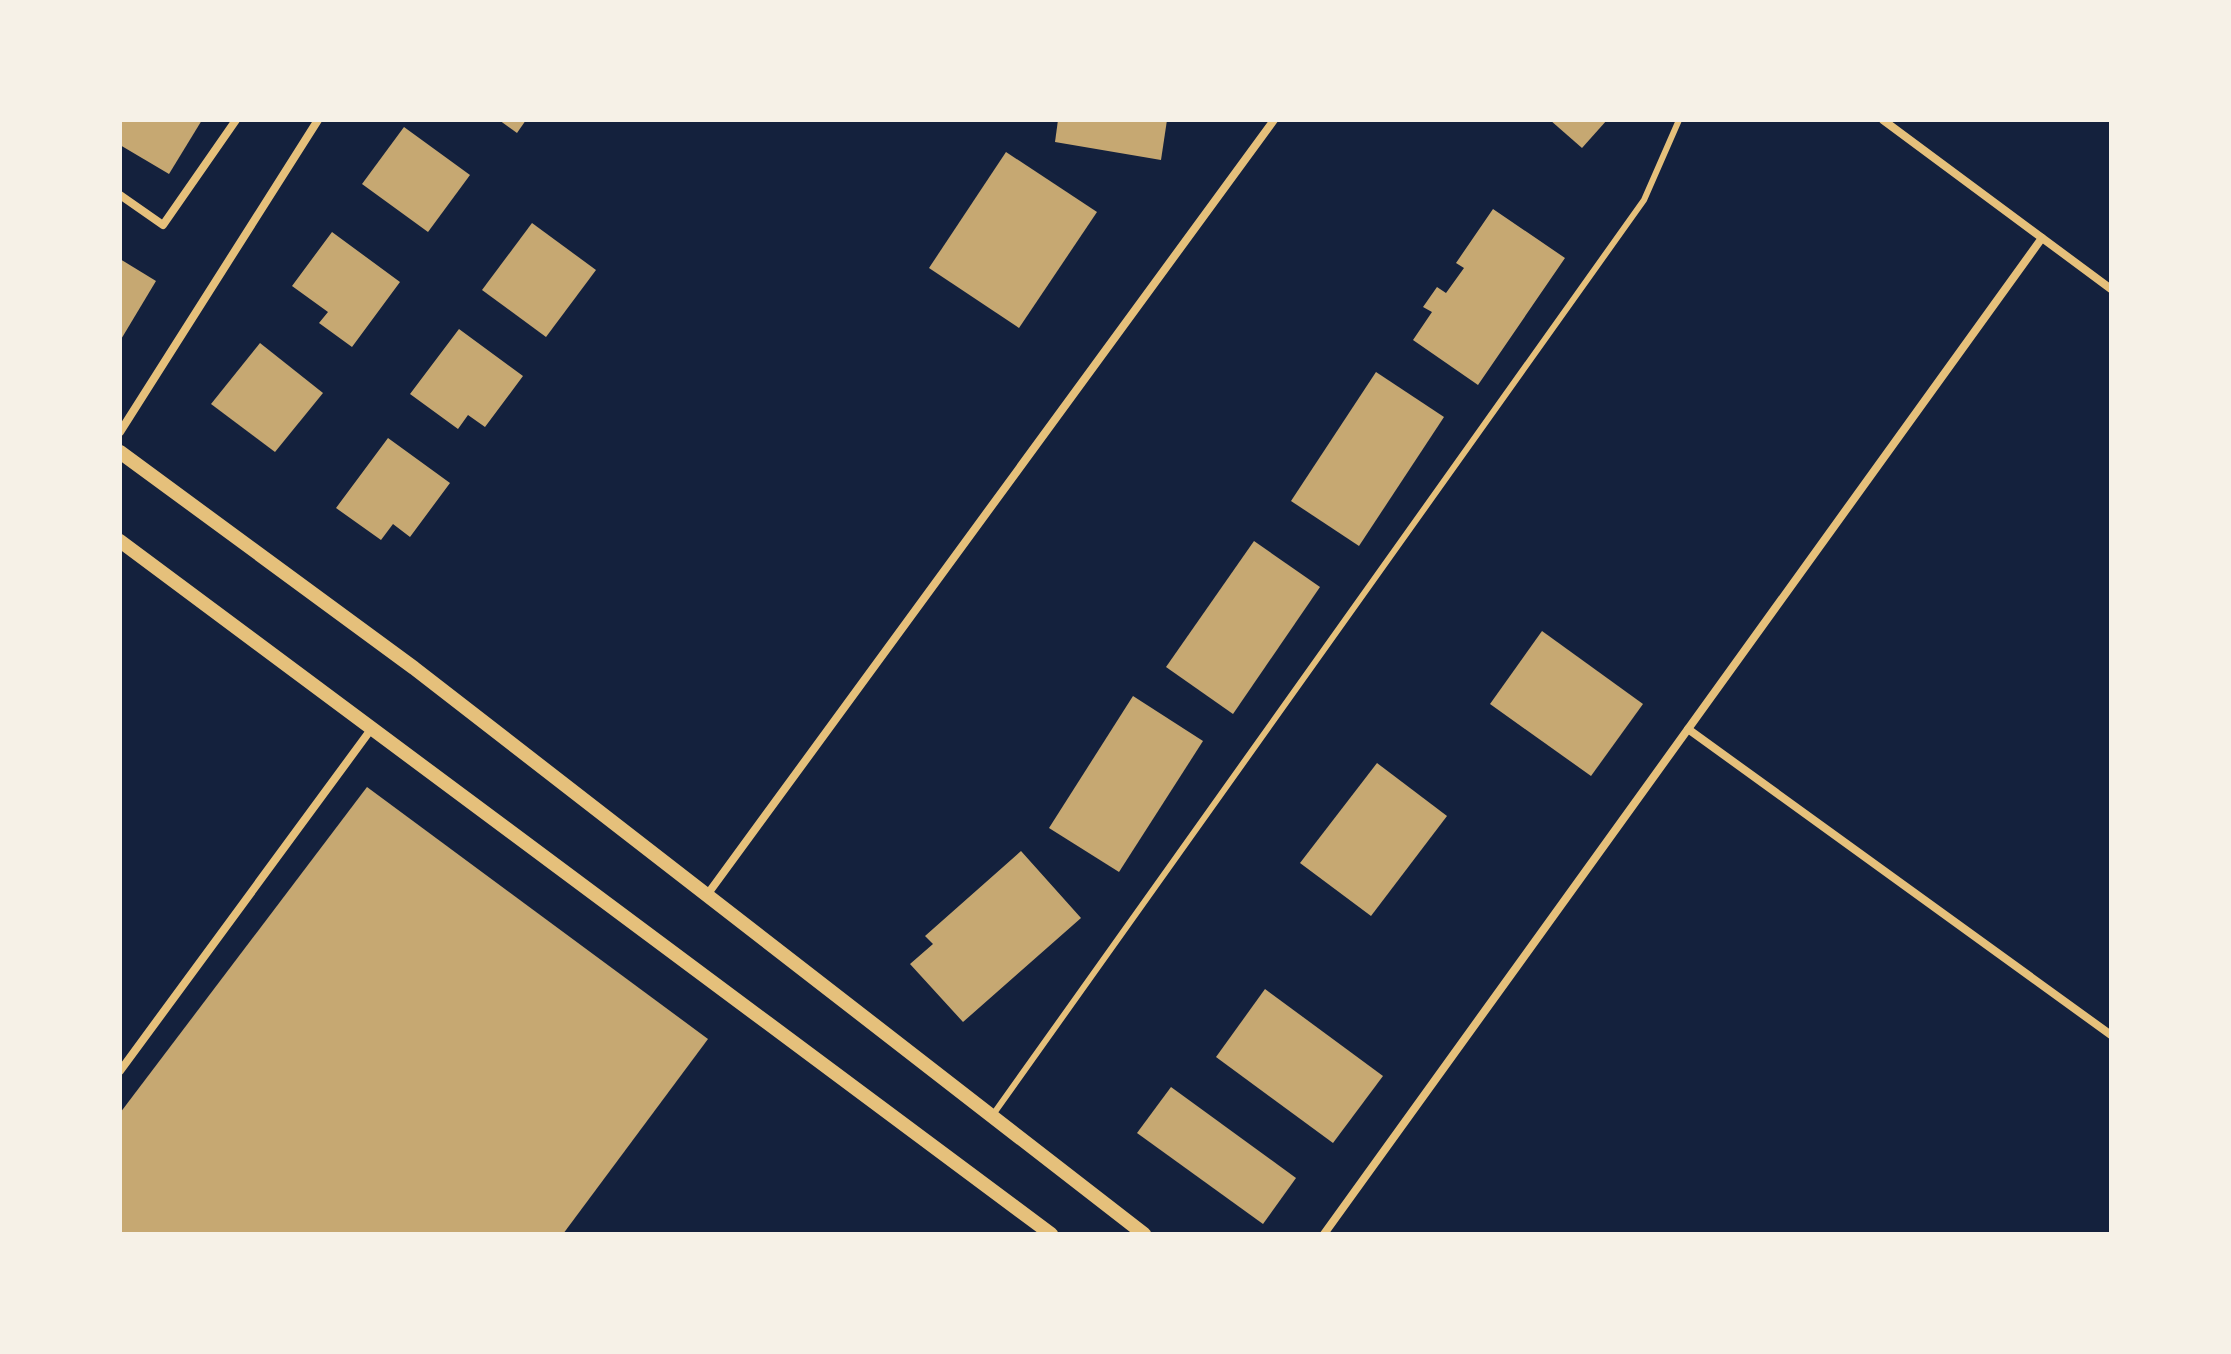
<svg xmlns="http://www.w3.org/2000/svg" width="2231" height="1354" font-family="Manrope,sans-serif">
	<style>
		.building { fill: #c6a872 }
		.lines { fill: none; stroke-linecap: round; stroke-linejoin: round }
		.service { stroke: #e5c07b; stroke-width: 6 }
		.minor { stroke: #e5c07b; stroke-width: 8 }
		.tertiary { stroke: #e5c07b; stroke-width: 14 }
	</style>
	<rect width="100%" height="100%" fill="#14213d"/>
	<!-- building -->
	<g class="building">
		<path d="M120,120h82l-33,54 -49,-29z"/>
		<path d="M499,120h27l-9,13z"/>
		<path d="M1058,120h109l-6,40 -106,-18z"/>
		<path d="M1550,120h57l-25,28z"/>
		<path d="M404,127l66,48 -42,57 -66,-48z"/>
		<path d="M1006,152l91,60 -78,116 -90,-60z"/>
		<path d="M1493,209l72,49 -87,127 -65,-45 19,-28 -9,-5 14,-20 9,6 18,-25 -8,-5z"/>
		<path d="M532,223l64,47 -50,67 -64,-47z"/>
		<path d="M332,232l68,50 -48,65 -33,-24 9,-11 -36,-26z"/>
		<path d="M120,259l36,22 -36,60z"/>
		<path d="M459,329l64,47 -38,51 -17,-12 -10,14 -48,-35z"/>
		<path d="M260,343l63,50 -48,59 -64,-48z"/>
		<path d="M1376,372l68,45 -85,129 -68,-45z"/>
		<path d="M388,438l62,45 -40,54 -17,-13 -12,16 -45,-32z"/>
		<path d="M1254,541l66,46 -87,127 -67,-47z"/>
		<path d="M1542,631l101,73 -52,72 -101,-72z"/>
		<path d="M1133,696l70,45 -84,131 -70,-44z"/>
		<path d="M1377,763l70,53 -76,100 -71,-53z"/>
		<path d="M367,787l341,252 -145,195h-443v-121z"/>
		<path d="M1021,851l60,67 -118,104 -53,-58 23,-20 -8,-8z"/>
		<path d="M1265,989l118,87 -50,67 -117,-86z"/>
		<path d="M1171,1087l125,91 -33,46 -126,-91z"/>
	</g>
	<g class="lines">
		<!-- service -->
		<path class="service" d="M992,1116l652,-916 35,-80"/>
		<!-- minor -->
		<g class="minor">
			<path d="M1883,120l228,169"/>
			<path d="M120,195l43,30 73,-105"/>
			<path d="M120,432l198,-312"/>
			<path d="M1688,729l423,306"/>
			<path d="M707,895l567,-775"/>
			<path d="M120,1071l252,-343"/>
			<path d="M1324,1234l718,-996"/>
		</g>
		<!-- tertiary -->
		<g class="tertiary">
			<path d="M120,452l294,216 730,566"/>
			<path d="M120,541l931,693"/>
		</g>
	</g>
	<!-- border -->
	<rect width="2231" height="1354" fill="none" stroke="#f6f1e7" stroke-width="244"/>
</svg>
